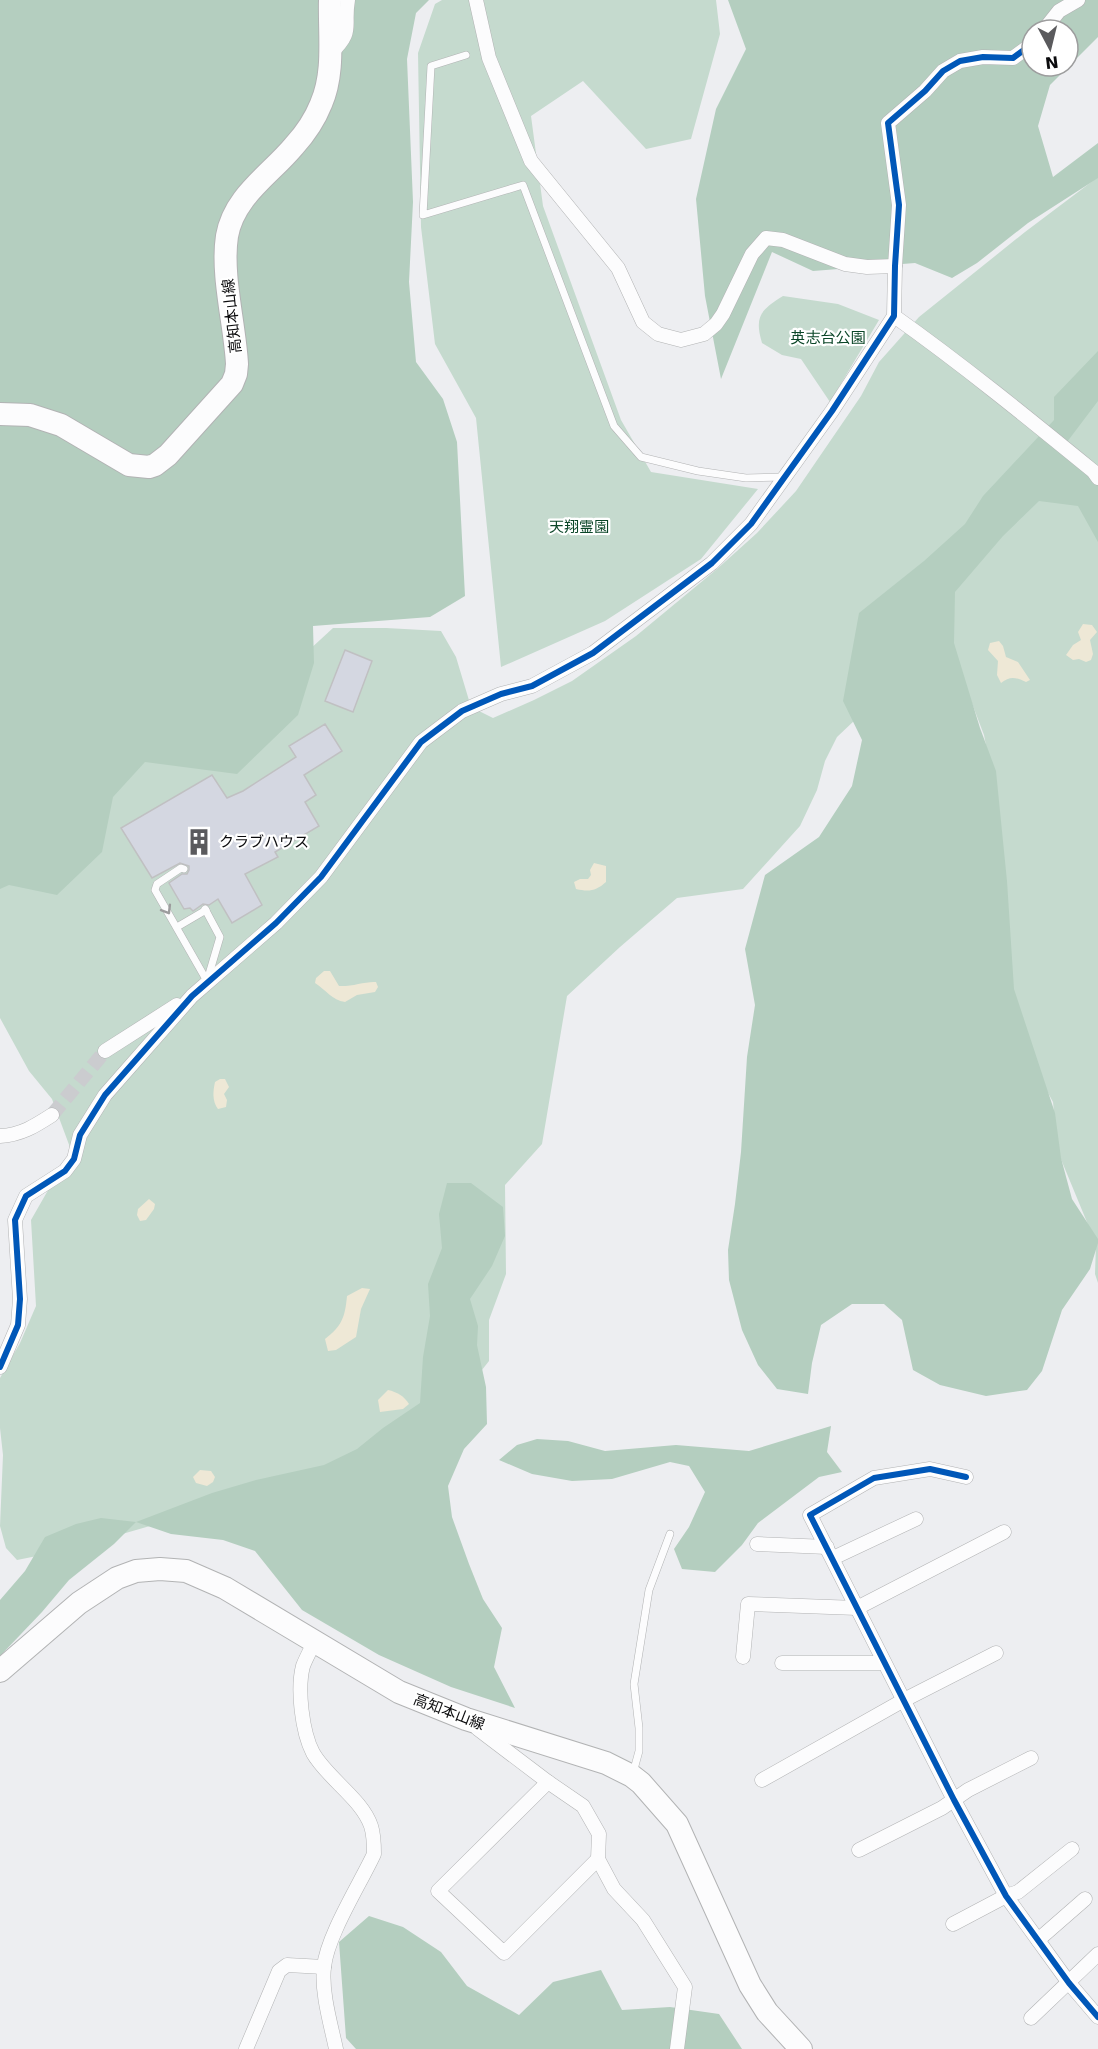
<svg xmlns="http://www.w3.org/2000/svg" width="1098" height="2049" font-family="'DejaVu Sans','Noto Sans JP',sans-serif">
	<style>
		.green { fill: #c5dace }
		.forest { fill: #b4cebf; fill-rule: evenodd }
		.sand { fill: #eee8d6 }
		.building { fill: #d4d7e1; stroke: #c0c0c2; stroke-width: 1.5 }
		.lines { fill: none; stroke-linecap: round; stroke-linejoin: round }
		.street-tunnel { stroke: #cbcccf; stroke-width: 14; stroke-dasharray: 14 7; stroke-linecap: butt }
		.lane-casing { stroke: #b2b3b4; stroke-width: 8 }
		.street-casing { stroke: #b2b3b4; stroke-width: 15 }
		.primary-casing { stroke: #b2b3b4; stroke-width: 24 }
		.lane { stroke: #fcfcfd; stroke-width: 7 }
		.street { stroke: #fcfcfd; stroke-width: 14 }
		.primary { stroke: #fcfcfd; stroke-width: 22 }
		.cycleway-casing { stroke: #fff; stroke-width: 10 }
		.cycleway { stroke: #0057b8; stroke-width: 6 }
		.oneway { stroke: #9c9c9d }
		.labels { text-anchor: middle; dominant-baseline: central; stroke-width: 4.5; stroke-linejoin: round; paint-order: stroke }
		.street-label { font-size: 15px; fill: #0b0b0d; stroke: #fff }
		.park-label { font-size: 15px; fill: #0b4628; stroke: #fff }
		.poi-label { font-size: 15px; fill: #0b0b0d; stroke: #fff; text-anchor: start }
	</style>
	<rect width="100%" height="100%" fill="#edeef1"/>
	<!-- green -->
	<g class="green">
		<path d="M442,0h274l4,34 -29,105 -45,10 -63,-68 -52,35 12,90 78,214 30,52 107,17 -57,70 -96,62 -104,46 -25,-249 -41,-74 -14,-117 -3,-174 17,-49z"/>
		<path d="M1098,177v1106l-3,-9 1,-30 -38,-92 -5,-50 -18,-33 -18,-27 -19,-236 -14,-71 -22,-58 -51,-10 -74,70 -12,24 -8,29 -17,36 -57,63 -66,9 -57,49 -53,49 -25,148 -37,41 1,89 -17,46v41l-41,52 -25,25 -242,79 -114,33 -50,10 -11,-12 -6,-22 3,-71 -3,-27v-50l20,-35 16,-37 -5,-86 40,-70 -19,-51 -23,-28 -29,-53v-142l114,-88 24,-31 170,-106 25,-23h53l55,3 15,26 15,50 22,11 41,-18 38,-19 64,-45 81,-67 40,-36 39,-42 65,-95 18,-34 40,-45 106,-85z"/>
		<path d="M783,296l55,8 41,16 -49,82 -29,-43 -19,-4 -20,-12c-8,-27 -1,-33 21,-47z"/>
	</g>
	<!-- forest -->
	<g class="forest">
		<path d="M0,0h429l-13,13 -9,46 6,143 -4,80 7,80 27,37 14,43 8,154 -35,21 -117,9 1,37 -16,52 -61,59 -92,-12 -32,35 -11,55 -45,43 -48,-10 -9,4z"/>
		<path d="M728,0h370v37l-48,48 -12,41 15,51 45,-34v35l-70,45 -51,40 -25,15 -37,-15 -102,8 -41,-19 -51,127 -16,-83 -9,-97 20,-90 30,-60zM1032,30h36v36h-36z"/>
		<path d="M1098,351v50l-34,45 34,31v65l-20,-36 -39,-5 -36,35 -48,56 -1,51 26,85 16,43 11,110 7,108 41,124 6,45 11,41 26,40v4l-8,26 -28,41 -20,61 -15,19 -41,6 -46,-11 -27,-15 -11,-50 -18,-16h-32l-31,21 -9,38 -4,31 -31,-5 -19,-24 -16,-35 -13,-50 -1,-30 7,-46 6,-52 6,-95 8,-52 -10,-56 20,-74 54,-38 33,-51 10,-46 -19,-39 16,-88 65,-52 41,-37 18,-28 71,-76v-23z"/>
		<path d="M447,1183h24l32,24 2,29 -13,30 -22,33 8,27 -1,19 9,42 1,37 -23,25 -16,37 4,31 17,47 14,35 19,29 -8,39 21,41 -64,-21 -72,-32 -77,-45 -47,-59 -32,-11 -52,-6 -35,-12 -22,22 -45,36 -27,32 -42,44v-56l25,-29 20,-34 31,-13 25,-6 35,4 76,-29 44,-13 68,-15 33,-16 26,-21 37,-25 3,-46 7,-41 -2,-32 14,-36 -3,-34z"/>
		<path d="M831,1426l-4,26 15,20 -23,5 -61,46 -16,22 -27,27 -33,-3 -8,-20 15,-22 16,-35 -16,-26 -19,-4 -58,17 -40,2 -40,-7 -33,-14 18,-15 20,-6 31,2 37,10 71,-6 73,6z"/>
		<path d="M369,1916l34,11 38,25 26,34 52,29 34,-33 48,-12 21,40 48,-3 49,7 23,35h-386l-10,-11 -7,-96z"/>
	</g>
	<!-- sand -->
	<g class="sand">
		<path d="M1083,624l9,1 5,7 -7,8 3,14 -2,6 -5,2 -7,-3 -6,1 -7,-5 7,-10 8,-5 -3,-8z"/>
		<path d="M999,641l4,5 3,11 12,5 12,18 -4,2c-11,-5 -16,-6 -25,1l-4,-8 1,-14 -10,-11 2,-7z"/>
		<path d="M594,863l12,3v16c-10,9 -17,10 -30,7l-2,-7 6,-3h8l3,-4 -1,-5z"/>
		<path d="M324,971h6l9,15c12,1 27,-5 37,-4l2,5 -3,5 -18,3 -12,7c-13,-2 -19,-12 -30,-19l1,-5z"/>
		<path d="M220,1079h5l4,8 -5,7 3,6 -1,7 -8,2c-6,-8 -5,-18 -3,-27z"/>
		<path d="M149,1199l6,5 -1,5 -8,11 -6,1 -3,-6 1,-6z"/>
		<path d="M362,1288l8,1 -9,20 -5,28 -20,13 -8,1 -3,-12c17,-13 20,-22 22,-43z"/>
		<path d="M388,1390c9,2 16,6 21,14l-6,5 -23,3 -2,-12z"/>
		<path d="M200,1470l11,1 4,6 -2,5 -6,4 -11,-3 -3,-6z"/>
	</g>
	<!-- building -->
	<g class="building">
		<path d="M345,650l27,11 -19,51 -28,-11z"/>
		<path d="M325,724l17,27 -38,24 12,20 -11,7 14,24 -44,26 3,5 -33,17 17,31 -30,18 -14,-24 -9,6 -6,-1 -10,7 -3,-3 -6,1 -15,-26 13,-9h5l2,-4v-4l-9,-3 -28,15 -31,-50 91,-53 15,23 16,-7 53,-34 -7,-11z"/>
	</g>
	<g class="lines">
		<!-- street-tunnel -->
		<path class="street-tunnel" d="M52,1115l53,-64"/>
		<defs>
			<g id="lane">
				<path d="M466,55l-35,11 -8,149 100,-30 91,241 27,31 57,14 48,7 39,-1"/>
				<path d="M184,869l-3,-1 -24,16 -2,6 52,91"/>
				<path d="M205,909l15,28 -13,44"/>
				<path d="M177,927l29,-17"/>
				<path d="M633,1773l6,-22v-23l-5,-44 15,-94 21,-56"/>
			</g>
			<g id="street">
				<path d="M476,0l13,58 42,103 87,107 25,54 15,12 23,6 23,-6 12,-10 7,-10 29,-60 14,-16 17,2 62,24 22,3 28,-1"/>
				<path d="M1044,30l15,-19 19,-11"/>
				<path d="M330,54c25,-24 13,-26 18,-54"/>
				<path d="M894,316c69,49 134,102 199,155l5,7"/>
				<path d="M105,1051l72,-46"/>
				<path d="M0,1136c21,-1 35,-10 52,-21"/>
				<path d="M0,1367l18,-42 2,-26 -5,-79 11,-24 39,-25 9,-12 6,-24 25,-40 87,-99 84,-73 45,-46 100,-135 41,-31 39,-17 31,-8 61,-33 119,-90 39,-39 81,-113 62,-95 1,-50 4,-61 -11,-82 37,-32 18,-20 17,-10 23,-4 30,1 19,-14"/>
				<path d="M966,1477l-36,-8 -56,9 -64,37 144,285 52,96 63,87 29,34"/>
				<path d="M757,1544l70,3"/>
				<path d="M833,1558l83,-39"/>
				<path d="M315,1641c-4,8 -9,17 -12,25 -6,23 -1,66 10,87 14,25 49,46 58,73 3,9 3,18 3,28 -14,30 -47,82 -50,113 -3,25 7,58 12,82"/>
				<path d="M743,1657l5,-53 109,4 147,-76"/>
				<path d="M782,1663h102"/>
				<path d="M478,1729l70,53 35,24 16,28 -1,25 16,30 29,31 42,67 -8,62"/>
				<path d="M762,1780l142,-80 92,-47"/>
				<path d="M548,1782l-110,109 66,62 94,-94"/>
				<path d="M859,1850l83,-42 26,-18 63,-32"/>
				<path d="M953,1924l53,-28 12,-4 54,-43"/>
				<path d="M1038,1940l47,-41"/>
				<path d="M1031,2018l67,-64"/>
				<path d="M246,2049l33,-78 8,-6 37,2"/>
			</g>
			<g id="primary">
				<path d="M0,414l30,1 31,10 68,40 20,2 6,-2 13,-10 64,-71 4,-10 1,-10c-2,-39 -16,-89 -10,-128 7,-40 43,-61 67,-90 11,-12 21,-27 27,-42 14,-32 8,-69 9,-104"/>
				<path d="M0,1671l79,-68 38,-25 19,-7 24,-2 26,2 39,17 174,104 67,27 140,44 26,13 9,7 36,41 73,161 17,27 34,37"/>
			</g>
		</defs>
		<!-- lane casing -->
		<use href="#lane" class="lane-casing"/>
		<!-- street casing -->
		<use href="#street" class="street-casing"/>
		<!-- primary casing -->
		<use href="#primary" class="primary-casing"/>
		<!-- lane -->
		<use href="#lane" class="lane"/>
		<!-- street -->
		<use href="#street" class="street"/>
		<!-- primary -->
		<use href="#primary" class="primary"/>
		<defs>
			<g id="cycleway">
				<path d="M0,1367l18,-42 2,-26 -5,-79 11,-24 39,-25 9,-12 6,-24 25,-40 87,-99 84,-73 45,-46 100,-135 41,-31 39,-17 31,-8 61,-33 119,-90 39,-39 81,-113 62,-95 1,-50 4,-61 -11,-82 37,-32 18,-20 17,-10 23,-4 30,1 19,-14"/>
				<path d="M966,1477l-36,-8 -56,9 -64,37 144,285 52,96 63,87 29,34"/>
			</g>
		</defs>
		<!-- cycleway casing -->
		<use href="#cycleway" class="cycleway-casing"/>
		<!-- cycleway -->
		<use href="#cycleway" class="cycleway"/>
	</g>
	<!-- one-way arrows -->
	<defs><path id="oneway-chevron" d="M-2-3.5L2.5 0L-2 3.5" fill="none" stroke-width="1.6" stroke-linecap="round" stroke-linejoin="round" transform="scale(1.5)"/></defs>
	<use class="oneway" href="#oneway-chevron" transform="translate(167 910) rotate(59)"/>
	<!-- icons -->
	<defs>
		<symbol id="building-bare" viewBox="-9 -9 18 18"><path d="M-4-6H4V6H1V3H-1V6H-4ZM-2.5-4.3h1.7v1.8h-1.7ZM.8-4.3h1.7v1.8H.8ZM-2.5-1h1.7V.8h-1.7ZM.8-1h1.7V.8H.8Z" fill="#5a5a5d" stroke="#fff" stroke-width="2.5" paint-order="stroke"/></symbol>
	</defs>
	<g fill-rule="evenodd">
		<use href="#building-bare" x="180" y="823" width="38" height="38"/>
	</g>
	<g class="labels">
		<!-- street labels -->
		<g class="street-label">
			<text transform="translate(232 316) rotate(-96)">高知本山線</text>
			<text transform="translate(449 1712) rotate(21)">高知本山線</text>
		</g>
		<!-- park labels -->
		<g class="park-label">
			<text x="828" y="338">英志台公園</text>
			<text x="579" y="527">天翔霊園</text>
		</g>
		<!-- poi labels -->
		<g class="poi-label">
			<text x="219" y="842">クラブハウス</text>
		</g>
	</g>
	<!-- north arrow -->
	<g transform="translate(1050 48) rotate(173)"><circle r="28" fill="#ffffff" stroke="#9d9d9e" stroke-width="1.5"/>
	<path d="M0-4.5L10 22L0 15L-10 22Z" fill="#5a5a5d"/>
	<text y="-9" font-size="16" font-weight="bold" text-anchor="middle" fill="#0b0b0d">N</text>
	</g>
</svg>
